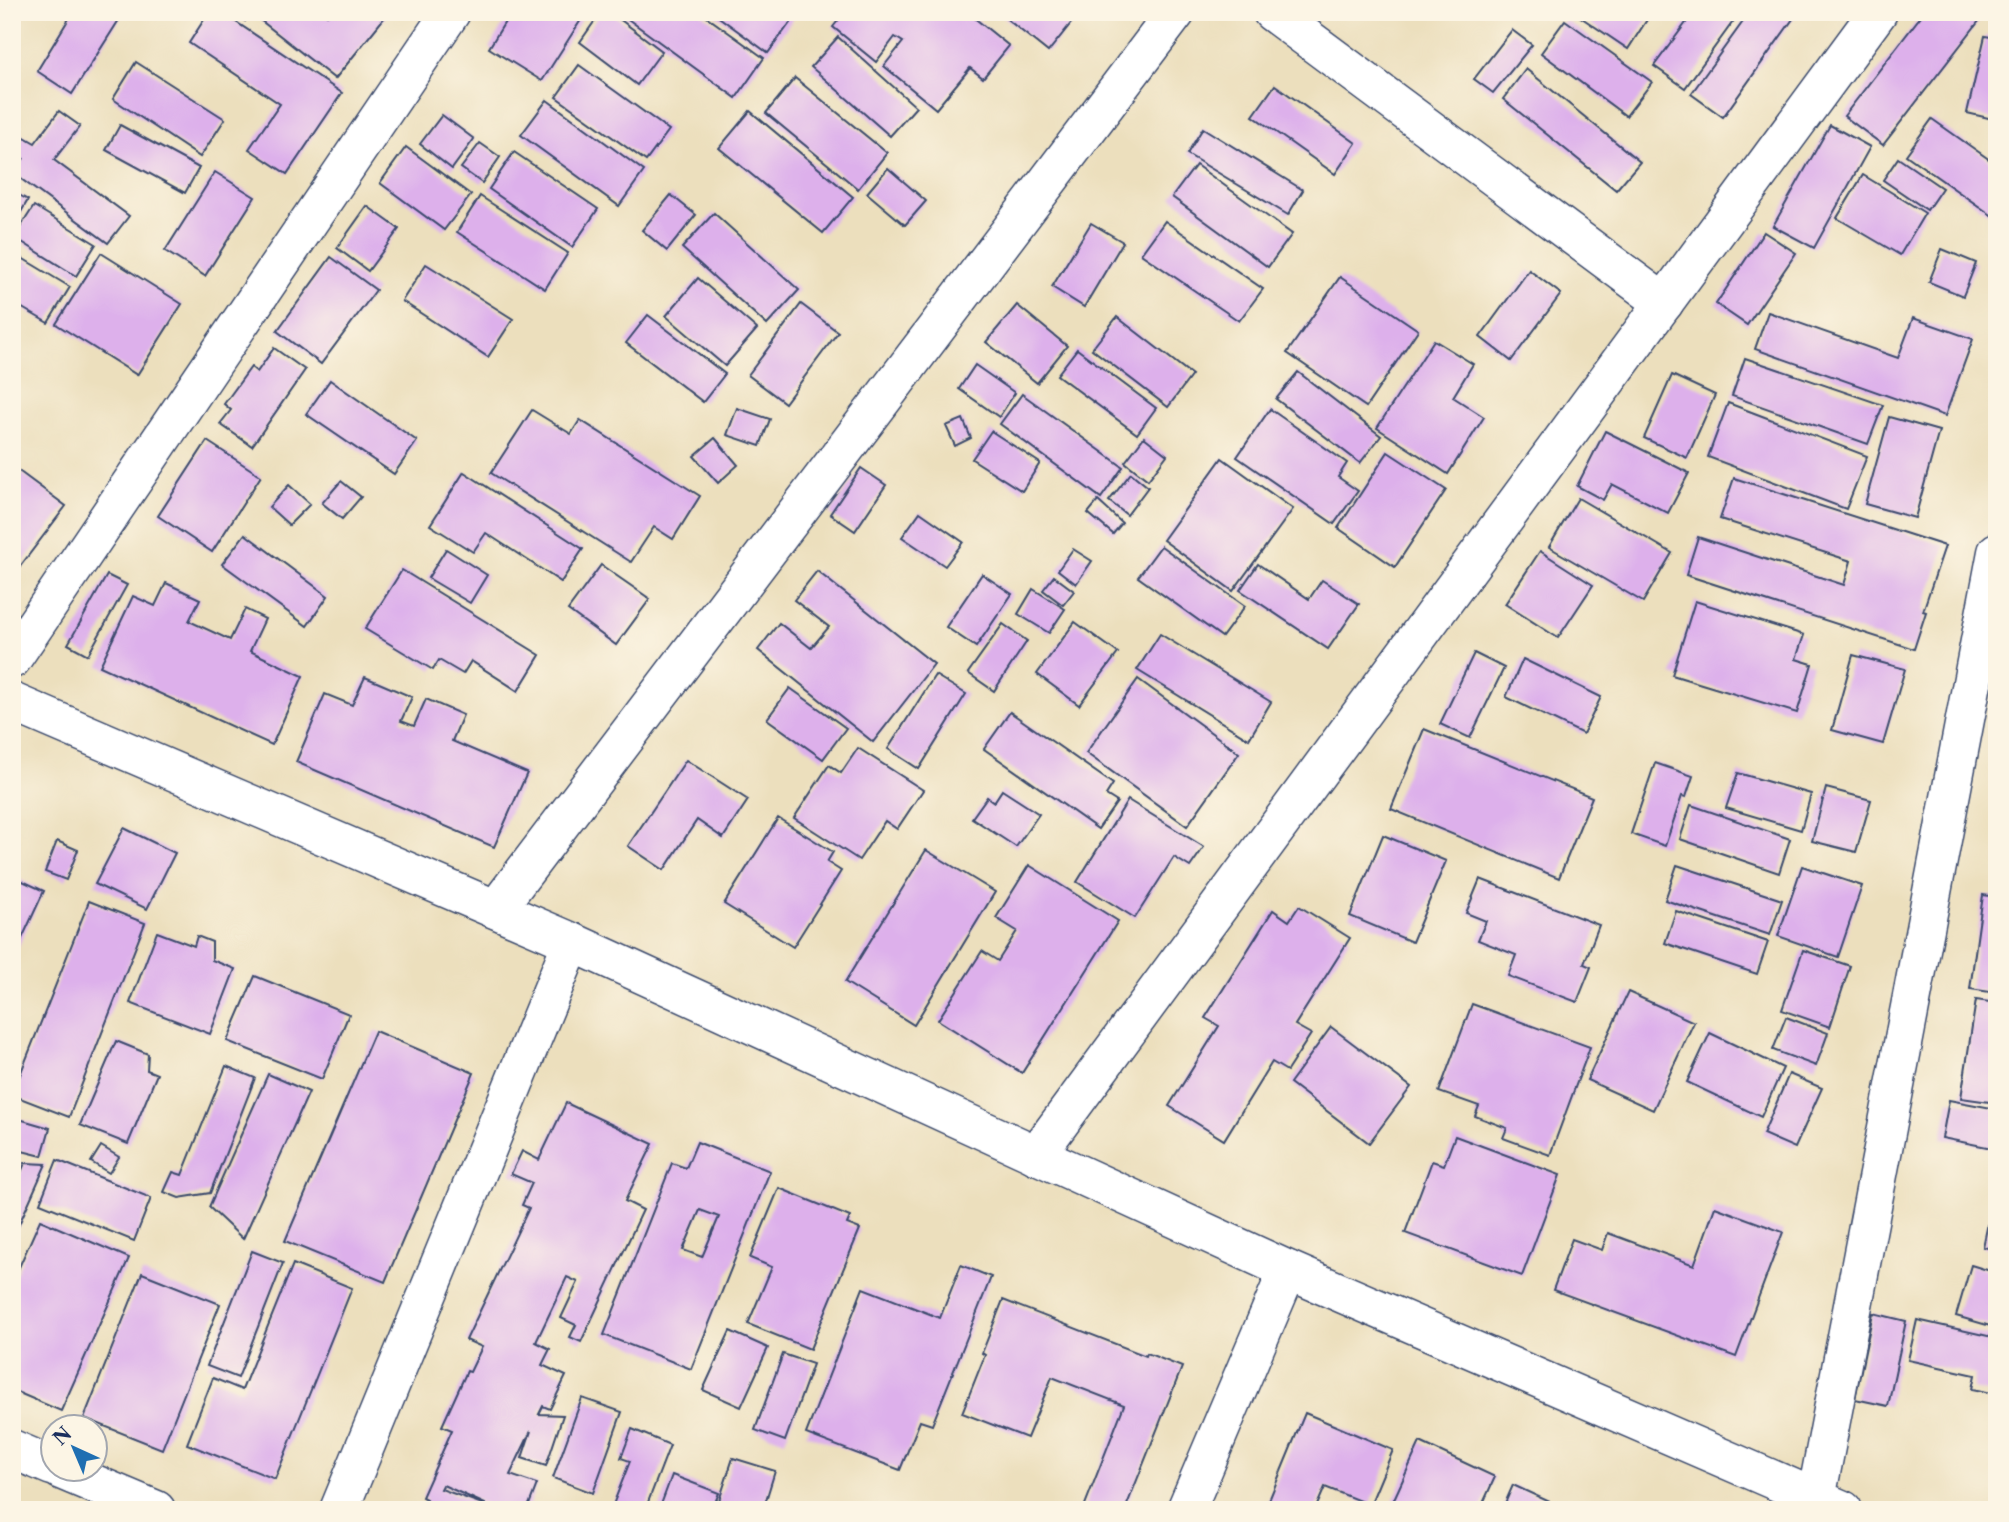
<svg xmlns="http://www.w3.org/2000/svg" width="2009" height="1522" font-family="'Libre Caslon Text',serif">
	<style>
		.building { fill: #ddb0eb; fill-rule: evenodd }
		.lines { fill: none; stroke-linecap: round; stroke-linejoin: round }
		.street-casing { stroke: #3a496c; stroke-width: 41 }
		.secondary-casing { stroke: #3a496c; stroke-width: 41 }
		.street { stroke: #fff; stroke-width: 38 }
		.secondary { stroke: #fff; stroke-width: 38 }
	</style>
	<rect width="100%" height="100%" fill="#fcf5e5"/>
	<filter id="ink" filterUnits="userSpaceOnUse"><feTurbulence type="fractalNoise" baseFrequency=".0143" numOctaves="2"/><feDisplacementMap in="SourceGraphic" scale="14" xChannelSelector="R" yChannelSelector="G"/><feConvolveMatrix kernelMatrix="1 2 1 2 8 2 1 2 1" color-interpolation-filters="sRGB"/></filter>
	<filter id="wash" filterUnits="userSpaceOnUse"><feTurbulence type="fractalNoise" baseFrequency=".00686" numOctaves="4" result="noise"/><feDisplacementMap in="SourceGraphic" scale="28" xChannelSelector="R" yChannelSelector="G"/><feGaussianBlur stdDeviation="1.57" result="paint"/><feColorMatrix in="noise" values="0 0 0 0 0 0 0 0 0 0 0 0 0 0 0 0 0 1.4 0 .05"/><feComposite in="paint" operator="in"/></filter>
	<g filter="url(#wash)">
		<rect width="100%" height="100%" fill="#ecdfbd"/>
		<g id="blocks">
			<!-- building -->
			<g class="building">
				<path d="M73,12h51l-52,82 -35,-23z"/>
				<path d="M209,12h12l121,81 -55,81 -38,-25 31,-45 -91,-61z"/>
				<path d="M233,12h18l-6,9z"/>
				<path d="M265,12h58l4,3 3,-3h59l-54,67 -76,-60z"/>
				<path d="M511,12h75l-44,69 -53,-33z"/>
				<path d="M601,12h9l52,39 -25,34 -57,-43z"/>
				<path d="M622,12h78l64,46 -28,40 -115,-84z"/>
				<path d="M712,12h79l4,4 -27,37z"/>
				<path d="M845,12h122l42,34 -26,32 -13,-10 -34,41 -52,-43 19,-24 -8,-5 -19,25 -43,-35z"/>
				<path d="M998,12h82l-32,40z"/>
				<path d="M1581,12h71l-24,37 -49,-33z"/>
				<path d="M1694,12h46l-55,76 -31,-22z"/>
				<path d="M1750,12h48l-75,105 -32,-23z"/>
				<path d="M1924,12h62l-103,133 -39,-29z"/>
				<path d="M1565,20l87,62 -26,34 -85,-63z"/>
				<path d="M1512,30l20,15 -39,48 -19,-14z"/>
				<path d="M1985,36l12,2v82l-30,-7z"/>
				<path d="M838,37l78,70 -26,29 -79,-69z"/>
				<path d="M136,62l89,57 -25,38 -87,-58z"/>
				<path d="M579,65l90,65 -23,31 -90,-64z"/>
				<path d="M1526,69l114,93 -24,28 -113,-91z"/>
				<path d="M795,78l92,75 -29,36 -92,-76z"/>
				<path d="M1275,85l81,58 -21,31 -82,-58z"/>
				<path d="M547,100l97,71 -25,35 -98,-71z"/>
				<path d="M59,111l21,15 -26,34 75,56 -21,27 -95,-70 11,-15 -12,14v-47l4,7 19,11z"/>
				<path d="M750,111l103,86 -30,36 -104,-85z"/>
				<path d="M442,115l32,24 -22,30 -32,-25z"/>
				<path d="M1932,119l65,46v54l-91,-64z"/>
				<path d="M120,125l79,43 -14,25 -79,-43z"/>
				<path d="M1830,125l40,22 -56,101 -41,-22z"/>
				<path d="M1203,128l100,62 -15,25 -101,-61z"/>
				<path d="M480,143l20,14 -18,26 -21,-15z"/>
				<path d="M406,147l65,48 -27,35 -64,-47z"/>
				<path d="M514,152l84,57 -26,38 -83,-58z"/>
				<path d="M1898,158l44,30 -15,22 -44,-30z"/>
				<path d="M1196,165l96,69 -24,33 -96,-70z"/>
				<path d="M888,168l38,33 -21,24 -38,-32z"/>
				<path d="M215,172l40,25 -50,79 -40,-25z"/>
				<path d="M1863,175l62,38 -25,42 -63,-37z"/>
				<path d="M12,191l16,9 -16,27z"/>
				<path d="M671,195l25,20 -29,36 -25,-21z"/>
				<path d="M480,196l88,57 -23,36 -88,-57z"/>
				<path d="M34,206l62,38 -20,32 -62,-39z"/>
				<path d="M367,206l32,23 -31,42 -31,-23z"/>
				<path d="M714,213l85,77 -32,35 -85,-77z"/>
				<path d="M1165,221l98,68 -24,32 -98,-67z"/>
				<path d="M1091,223l32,19 -39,65 -32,-20z"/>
				<path d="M1764,232l32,21 -49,72 -31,-21z"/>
				<path d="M1942,249l34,14 -13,33 -34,-14z"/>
				<path d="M12,252l58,35 -22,36 -36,-21z"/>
				<path d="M101,253l81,51 -45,71 -81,-51z"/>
				<path d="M331,257l45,33 -55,74 -44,-33z"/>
				<path d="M426,264l87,55 -25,38 -86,-56z"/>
				<path d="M1529,270l32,24 -50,67 -31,-24z"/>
				<path d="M1340,277l78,53 -52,77 -79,-54z"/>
				<path d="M698,278l59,51 -32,37 -59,-50z"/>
				<path d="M801,304l37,28 -53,71 -37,-28z"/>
				<path d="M1017,305l50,41 -30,37 -51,-41z"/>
				<path d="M1768,312l130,46 15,-40 60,21 -28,77 -190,-67z"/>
				<path d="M648,315l77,59 -22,28 -77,-59z"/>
				<path d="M1117,317l75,58 -24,32 -76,-58z"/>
				<path d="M1434,340l39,24 -20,33 31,20 -36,57 -71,-46z"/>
				<path d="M274,348l31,22 -53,76 -32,-22 11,-14 -7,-6 27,-37 6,5z"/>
				<path d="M1077,349l79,59 -19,26 -80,-59z"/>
				<path d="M1745,358l138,47 -15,39 -136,-48z"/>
				<path d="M975,365l40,28 -16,24 -40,-28z"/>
				<path d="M1298,372l83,64 -21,27 -84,-64z"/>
				<path d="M1672,375l43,20 -28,63 -43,-20z"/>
				<path d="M330,380l87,61 -23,33 -88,-60z"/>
				<path d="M1022,394l101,73 -22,31 -101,-74z"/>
				<path d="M1728,403l139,53 -21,53 -138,-52z"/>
				<path d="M737,408l33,11 -10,27 -33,-11z"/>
				<path d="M1270,409l77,54 -9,14 20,14 -24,33 -97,-67z"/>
				<path d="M532,410l39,24 9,-14 120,76 -27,43 -19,-12 -23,35 -140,-89z"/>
				<path d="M1889,417l50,14 -24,87 -50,-14z"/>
				<path d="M963,419l8,19 -16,8 -9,-20z"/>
				<path d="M991,431l49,32 -18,28 -50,-32z"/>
				<path d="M1605,431l84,42 -21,40 -56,-29 -9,16 -26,-14z"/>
				<path d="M1144,437l23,18 -19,25 -23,-18z"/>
				<path d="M715,438l23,27 -20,18 -24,-27z"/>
				<path d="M207,441l54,35 -49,76 -54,-36z"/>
				<path d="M1388,452l58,38 -51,77 -57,-39z"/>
				<path d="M1222,458l71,51 -60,82 -70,-51z"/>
				<path d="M12,466l54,40 -54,71z"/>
				<path d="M861,468l25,17 -31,46 -25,-17z"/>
				<path d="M464,472l119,77 -22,33 -75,-49 -13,19 -43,-27z"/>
				<path d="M1131,473l17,14 -21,28 -18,-14z"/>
				<path d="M1734,478l211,68 -22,65 3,1 -12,37 -228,-74 12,-38 146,48 7,-24 -131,-42z"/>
				<path d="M341,481l20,16 -19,22 -20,-16z"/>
				<path d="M289,485l21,19 -21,21 -20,-18z"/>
				<path d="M1578,498l94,55 -29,49 -94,-55z"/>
				<path d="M1098,501l24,22 -9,11 -25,-21z"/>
				<path d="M920,512l43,30 -18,24 -43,-29z"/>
				<path d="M245,534l83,62 -21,30 -85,-62z"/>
				<path d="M1161,546l84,60 -23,31 -84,-60z"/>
				<path d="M446,549l41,26 -17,28 -42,-25z"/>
				<path d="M1073,549l19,12 -16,23 -18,-14z"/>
				<path d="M1540,551l53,34 -35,53 -53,-34z"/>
				<path d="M1258,564l51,35 13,-19 37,24 -31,45 -88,-59z"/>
				<path d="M601,565l49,34 -34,46 -48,-35z"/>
				<path d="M402,570l138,85 -22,36 -47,-30 -8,13 -24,-14 -6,10 -68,-41z"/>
				<path d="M817,571l117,93 -61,78 -115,-92 21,-27 32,25 18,-21 -35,-27z"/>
				<path d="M982,574l30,20 -36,53 -30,-20z"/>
				<path d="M107,575l20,10 -39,70 -20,-11z"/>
				<path d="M1054,576l20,15 -11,14 -20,-15z"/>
				<path d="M166,583l34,16 -11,22 41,19 15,-31 20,10 -15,32 53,25 -31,69 -172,-79 33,-70 22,10z"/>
				<path d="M1033,589l32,20 -16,24 -31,-19z"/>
				<path d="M1695,601l109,34 -8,24 16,5 -15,49 -125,-38z"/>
				<path d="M1075,622l43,31 -39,52 -42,-31z"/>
				<path d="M1003,624l24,17 -33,50 -26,-18z"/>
				<path d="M1160,634l111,68 -22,37 -112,-69z"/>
				<path d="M1474,653l30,15 -34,70 -30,-14z"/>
				<path d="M1853,655l52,14 -22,75 -51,-14z"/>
				<path d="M1523,659l78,38 -18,37 -77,-37z"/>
				<path d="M935,675l31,19 -47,75 -31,-20z"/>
				<path d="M365,677l47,20 -11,24 13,5 12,-27 37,16 -11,26 75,32 -33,74 -198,-85 29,-68 27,11z"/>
				<path d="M1138,679l101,74 -52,73 -101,-73z"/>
				<path d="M790,688l56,40 -23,31 -56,-40z"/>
				<path d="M1010,712l103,72 -7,11 11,7 -19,27 -114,-80z"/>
				<path d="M1424,729l168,68 -33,81 -168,-69z"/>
				<path d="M858,748l65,42 -26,39 -12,-8 -26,39 -65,-42 35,-53 12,8z"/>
				<path d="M686,760l62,40 -25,38 -26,-18 -33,50 -36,-24z"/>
				<path d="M1655,763l38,13 -7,21 -4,-1 -17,50 -34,-12z"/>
				<path d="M1738,773l73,21 -10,36 -75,-22z"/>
				<path d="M1826,788l45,12 -15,52 -44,-11z"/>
				<path d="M1002,790l37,24 -23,33 -44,-29 15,-21 7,5z"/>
				<path d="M1128,800l76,47 -14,20 -16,-10 -39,61 -58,-36z"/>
				<path d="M1691,805l99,34 -11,34 -99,-34z"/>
				<path d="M778,818l55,34 -6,10 14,9 -48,76 -69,-43z"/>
				<path d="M124,828l51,25 -28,56 -52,-25z"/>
				<path d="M1383,835l63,26 -34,81 -62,-26z"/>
				<path d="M57,841l21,9 -12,30 -21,-8z"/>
				<path d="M926,850l69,42 -81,133 -69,-43z"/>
				<path d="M1029,865l89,56 -96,152 -84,-53 44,-69 16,10 19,-30 -21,-13z"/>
				<path d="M1677,865l105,35 -12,35 -105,-35z"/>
				<path d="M1802,866l60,20 -24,71 -60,-21z"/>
				<path d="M12,876l32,15 -32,69z"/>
				<path d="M1480,879l119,46 -15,39 7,3 -14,35 -69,-26 8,-21 -38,-15 8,-19 -20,-8z"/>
				<path d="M1983,895l14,2v96l-27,-4z"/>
				<path d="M89,901l56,22 -76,194 -57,-22z"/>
				<path d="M1299,906l51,32 -55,87 16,9 -24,37 -15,-9 -48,78 -55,-34 50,-80 -14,-8 68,-108 16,11z"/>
				<path d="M1676,911l92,31 -11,32 -92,-31z"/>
				<path d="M157,932l37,14 3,-10 15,6v18l23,9 -25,65 -80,-31z"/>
				<path d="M1803,950l47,16 -20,61 -48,-17z"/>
				<path d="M255,976l94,38 -27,65 -95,-38z"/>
				<path d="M1628,992l66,30 -41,88 -66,-30z"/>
				<path d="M1976,1000l21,3v100l-36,-5z"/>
				<path d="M1472,1004l118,43 -40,108 -47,-17 4,-10 -32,-12 4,-10 -40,-14z"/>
				<path d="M1786,1017l42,16 -12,33 -43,-16z"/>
				<path d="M1331,1027l80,60 -42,56 -79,-60z"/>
				<path d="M375,1031l99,42 -89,209 -100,-41z"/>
				<path d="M1710,1033l73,35 -22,49 -74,-35z"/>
				<path d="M116,1041l32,13 -1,16 10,4 -29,70 -48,-19z"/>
				<path d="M226,1066l29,12 -45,115 -31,5 -15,-6 9,-20 9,3z"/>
				<path d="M268,1074l41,18 -66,147 -34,-32z"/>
				<path d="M1789,1074l33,14 -27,60 -32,-14z"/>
				<path d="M1949,1100l48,9v40l-55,-11z"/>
				<path d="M566,1103l87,41 -28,57 18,9 -62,132 -11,-5 6,-12 -15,-7 17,-36 -11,-5 -31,65 14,7 -8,16 24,11 -16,33 -7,-3 -4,8 24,1 -17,51 -24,-8 9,-27 -21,44 27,9 -10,26 -10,-2v2h-94l3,-11 -4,-2 30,-67 -10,-4 25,-55 3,1 12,-25 -16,-7 63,-132 -7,-3 10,-22 -21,-9 11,-23 17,9zM443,1485l42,19v1l-44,-16z"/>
				<path d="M19,1119l31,9 -8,28 -24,-6z"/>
				<path d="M1455,1136l105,39 -38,101 -117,-43 27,-72 12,4z"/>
				<path d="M697,1142l73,29 -79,198 -87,-34 68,-172 14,5zM700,1210l19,7 -17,40 -19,-7z"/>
				<path d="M101,1146l18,11 -10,16 -18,-11z"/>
				<path d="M57,1160l94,38 -17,43 -94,-38z"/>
				<path d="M25,1163l21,1 -34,76v-62l6,1z"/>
				<path d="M779,1188l71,29 -3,7 13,5 -50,120 -62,-25 24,-57 -22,-9z"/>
				<path d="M1715,1207l68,25 -47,125 -183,-67 19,-51 30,11 6,-17 86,32z"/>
				<path d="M40,1220l89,38 -68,153 -49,-21v-107z"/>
				<path d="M1988,1223l9,1v26l-14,-3z"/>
				<path d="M252,1251l31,12 -45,115 -31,-12z"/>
				<path d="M293,1264l59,24 -77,191 -88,-35 26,-66 29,12z"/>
				<path d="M961,1265l30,12 -59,148 -12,-4 -20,49 -94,-36 57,-146 77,30z"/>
				<path d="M1971,1265l26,8v55l-41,-12z"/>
				<path d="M142,1273l78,31 -58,145 -78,-31z"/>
				<path d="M1003,1300l143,56 1,-3 35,14 -57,143h-42l41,-105 -72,-28 -25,61 -65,-25 23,-58 -3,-2z"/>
				<path d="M1873,1313l33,8 -18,85 -33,-7z"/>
				<path d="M1917,1320l80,18v56l-25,-5 3,-14 -67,-15z"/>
				<path d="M730,1331l38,17 -27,59 -38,-17z"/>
				<path d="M783,1354l30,10 -28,77 -30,-11z"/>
				<path d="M582,1398l40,14 -29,81 -40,-15z"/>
				<path d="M1305,1413l88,37 -23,55 -45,-18 -10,23h-50z"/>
				<path d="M632,1429l38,16 -25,65h-34l19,-49 -9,-3z"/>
				<path d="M1420,1442l75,35 -15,33h-91z"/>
				<path d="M733,1458l42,13 -12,39h-47z"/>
				<path d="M672,1475l47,18 -7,17h-53z"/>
				<path d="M1513,1485l54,25h-65z"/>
			</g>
		</g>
	</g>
	<g filter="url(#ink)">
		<use href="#blocks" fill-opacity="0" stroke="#3a496c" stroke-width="2"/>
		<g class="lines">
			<defs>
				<g id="street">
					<path d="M1272,12l392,291"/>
					<path d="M12,659l439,-647"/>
					<path d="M496,909l680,-897"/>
					<path d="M1036,1155l842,-1143"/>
					<path d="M12,1449l40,17"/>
					<path d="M61,1470l95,40"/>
					<path d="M1816,1499l181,-947"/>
					<path d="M339,1510l233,-568"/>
					<path d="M1186,1510l102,-240"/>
				</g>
				<path id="secondary" d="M12,702l560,240 716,328 555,240"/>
			</defs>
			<!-- street casing -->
			<use href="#street" class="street-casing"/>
			<!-- secondary casing -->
			<use href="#secondary" class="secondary-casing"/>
			<!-- street -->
			<use href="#street" class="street"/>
			<!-- secondary -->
			<use href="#secondary" class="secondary"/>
		</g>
	</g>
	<!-- margin -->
	<rect width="2009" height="1522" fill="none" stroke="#fcf5e5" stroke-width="42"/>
	<!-- north arrow -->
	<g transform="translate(74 1448) rotate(316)"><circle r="33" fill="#fcf5e5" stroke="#a2a6af" stroke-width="2"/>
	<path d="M0-5L12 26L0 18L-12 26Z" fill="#1f6fb2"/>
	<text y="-10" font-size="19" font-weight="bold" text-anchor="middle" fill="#1b2f5e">N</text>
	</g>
</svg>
